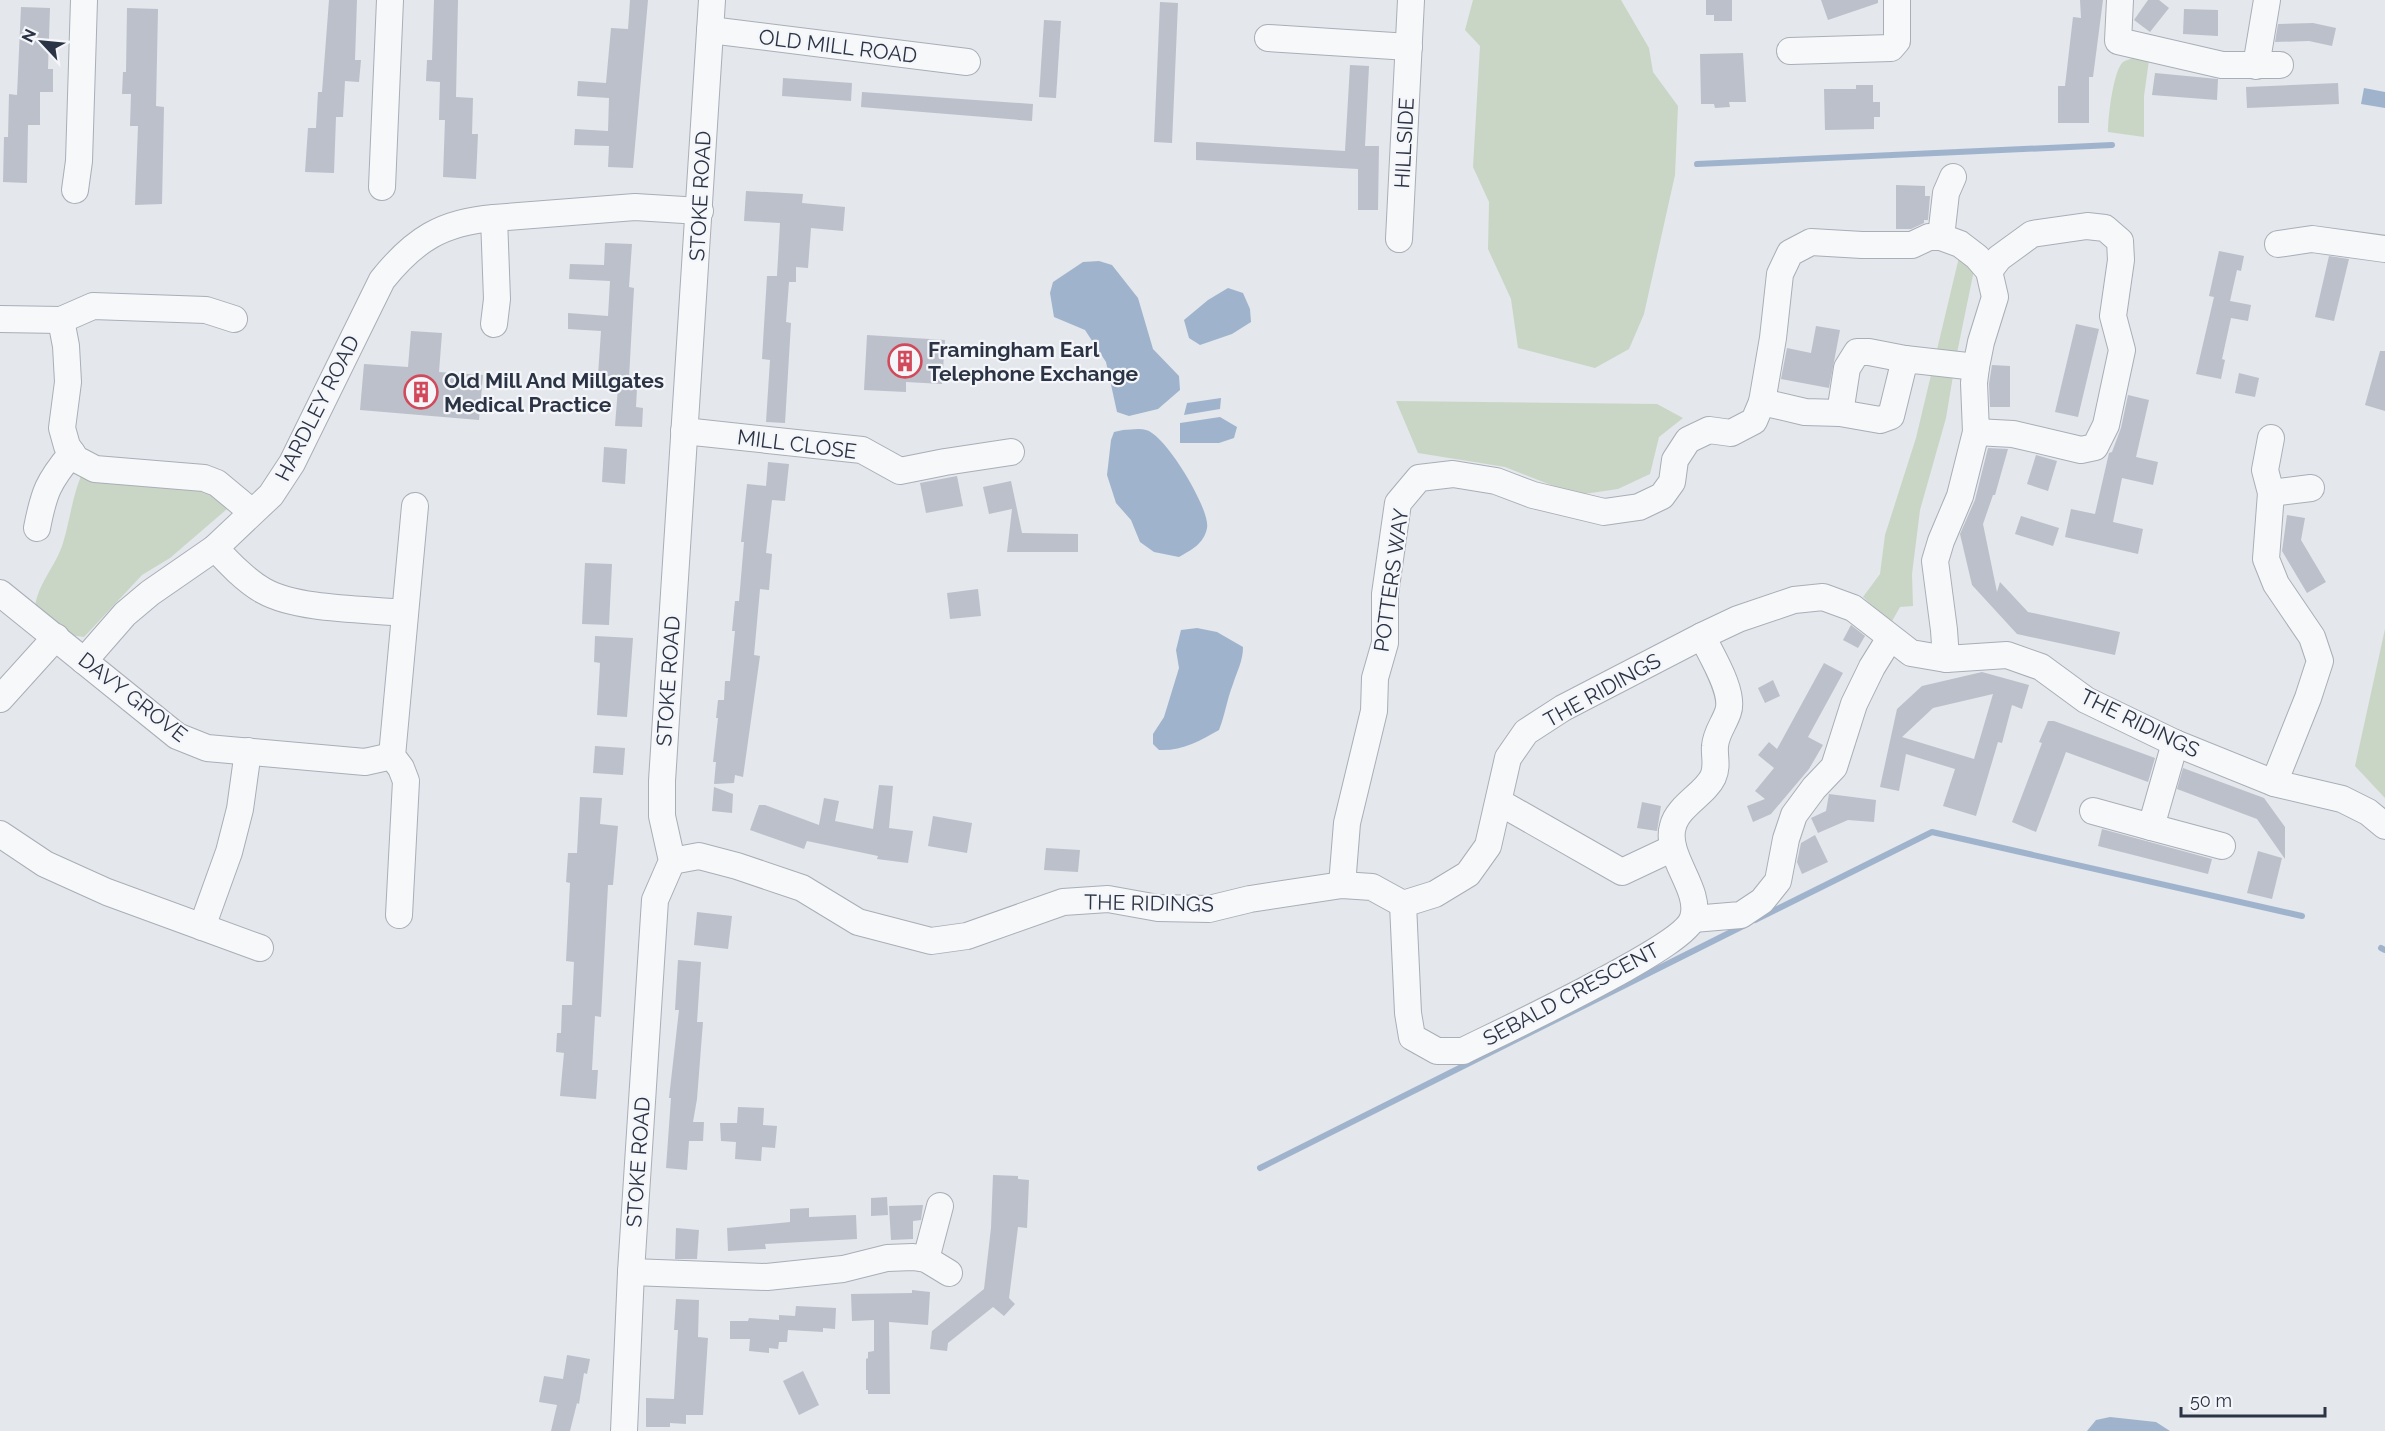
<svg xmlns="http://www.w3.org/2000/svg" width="2385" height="1431" font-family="Raleway,sans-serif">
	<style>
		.green { fill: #c9d6c5 }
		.water { fill: #9fb4cc }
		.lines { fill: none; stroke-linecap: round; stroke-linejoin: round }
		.stream { stroke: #9fb4cc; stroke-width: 6 }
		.building { fill: #bbc0ca; fill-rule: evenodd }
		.minor-casing { stroke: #a9aeb7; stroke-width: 28 }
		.minor { stroke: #f7f8fa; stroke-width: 26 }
		.labels { text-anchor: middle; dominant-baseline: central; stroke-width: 4.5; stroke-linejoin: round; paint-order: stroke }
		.street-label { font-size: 21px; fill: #2b3445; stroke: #f4f6f9 }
		.poi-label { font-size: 21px; font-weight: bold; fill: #2b3445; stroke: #f4f6f9; text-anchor: start }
	</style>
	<rect width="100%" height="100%" fill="#e4e7ec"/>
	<!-- green -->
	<g class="green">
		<path d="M1473,0h148l28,48 4,24 25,34 -3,69 -31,139 -15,35 -34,19 -77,-20 -7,-49 -23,-50 1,-47 -16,-35 7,-121 -15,-16z"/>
		<path d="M2132,58l17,2 -5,36v41l-36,-5c0,-14 5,-61 15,-70 3,-2 6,-2 9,-4z"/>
		<path d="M1960,253l15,12 -19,93 -10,60 -26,92 -8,64 1,32 -13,1 -9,16 -28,-26 17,-23 5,-39 31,-97z"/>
		<path d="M1396,401l261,3 26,14 -24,19 -9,37 -32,15 -41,6 -72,-28 -87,-14z"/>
		<path d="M81,476l99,6 47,17v10l-57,49 -28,17 -58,62 -14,-2 -35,-28c3,-24 21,-41 28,-64 7,-23 9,-45 18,-67z"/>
		<path d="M2385,629v169l-30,-32z"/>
	</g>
	<!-- water -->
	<g class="water">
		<path d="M2364,88l21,4v16l-24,-4z"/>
		<path d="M1099,261l13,4 26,33 15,51 26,27 1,14 -22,19 -29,7 -12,-4 -11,-50 -21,-32 -31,-13 -4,-24 3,-11 30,-20z"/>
		<path d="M1228,288l15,5 7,16 1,13 -19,12 -32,11 -11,-7 -5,-18 24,-20z"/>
		<path d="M1221,398l-1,11 -36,6 3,-12z"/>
		<path d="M1220,417l17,10 -3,11 -15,5h-39v-20z"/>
		<path d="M1123,430c7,0 16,-2 23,0 19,4 65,80 61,98 -3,16 -16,22 -28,29l-25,-5 -14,-10 -9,-22 -15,-17 -9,-28 4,-35 3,-8z"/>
		<path d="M1197,628l20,4 26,15c0,14 -6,24 -10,37 -6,15 -8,31 -14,46 -19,11 -37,21 -60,20l-6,-6v-10l11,-17 15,-49 -3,-18 5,-20z"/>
		<path d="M2110,1417l46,5 14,9h-83l9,-11z"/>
	</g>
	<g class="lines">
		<!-- stream -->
		<g class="stream">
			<path d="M1697,164l415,-19"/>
			<path d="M1755,920l177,-88 370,84"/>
			<path d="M2381,948l4,2"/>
			<path d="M1260,1168l485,-243"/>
		</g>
	</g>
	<!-- building -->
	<g class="building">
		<path d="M329,0h28l-2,60h6l-2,22 -14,-1 -2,36h-7l-2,56 -29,-1 3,-44h8l2,-36h4z"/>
		<path d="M434,0h24l-2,97 17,1 -1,36h6l-2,45 -33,-2 2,-57h-6l1,-38 -14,-1 1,-21h5z"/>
		<path d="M630,0h18l-15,168 -25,-1 1,-21 -35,-1 1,-16 33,2 1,-33 -32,-2 1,-15 28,2 5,-55 17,1z"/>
		<path d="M1706,0h26v21h-18v-6h-8z"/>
		<path d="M1821,0h57v3l-50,17z"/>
		<path d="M2080,0h23l-10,77h-4v46h-31v-37h7l8,-69 8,1z"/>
		<path d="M2148,0h11l10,8 -19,24 -16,-12z"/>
		<path d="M1160,2l18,1 -6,140 -18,-1z"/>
		<path d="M21,7l29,1 -2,61h5v23h-13v33h-12l-1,58 -24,-1 1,-45h4l1,-43 8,1z"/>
		<path d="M127,8l31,1 -2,97 8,1 -2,97 -27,1 3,-79h-8l1,-32h-9l1,-22h3z"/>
		<path d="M2184,9l34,1v26l-35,-2z"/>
		<path d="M1044,20l17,1 -5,77 -17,-1z"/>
		<path d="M2313,23l23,5 -4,18 -23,-5 -34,1 3,-18z"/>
		<path d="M1743,53l3,49h-17l1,5 -15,1 -1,-4h-13l-1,-50z"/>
		<path d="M1350,65l19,1 -4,80h14l-1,64h-20v-41l-162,-9v-18l149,9z"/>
		<path d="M2155,73l63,6 -1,21 -65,-5z"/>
		<path d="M783,78l69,5 -1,18 -69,-5z"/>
		<path d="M2338,83l1,21 -92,4 -1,-21z"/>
		<path d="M1856,85h17v17h7v15h-6v12l-49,1 -1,-41h32z"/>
		<path d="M862,92l171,12 -1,17 -171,-14z"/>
		<path d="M1896,185l29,1v10h5l-2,24h-4v3l-13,6h-15z"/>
		<path d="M746,191l57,3 -1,9 43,4 -2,24 -32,-3 -3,40 -12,-1v15h-7l-3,40 5,1 -6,100 -19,-1 4,-62 -8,-1 5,-83h10l3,-53 -36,-2z"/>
		<path d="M605,243l27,1 -3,43 5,1 -5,90 -31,-3 3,-44 -33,-2v-16l40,3 2,-35 -41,-2 1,-15 34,1z"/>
		<path d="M2219,251l25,5 -3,15 -4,-1 -7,31 21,4 -3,16 -17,-3 -9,41 3,1 -4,19 -25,-5 18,-77 -5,-1z"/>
		<path d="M2329,256l20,3 -15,62 -19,-4z"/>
		<path d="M2076,324l23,5 -21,88 -23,-5z"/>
		<path d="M1816,326l24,4 -11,58 -48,-9 6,-31 24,5z"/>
		<path d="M411,331l31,2 -3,39 44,3 -4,45 -119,-10 4,-46 44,3z"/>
		<path d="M867,335l78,5 -3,44 -36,-2v10l-42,-2z"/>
		<path d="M2380,351h5v60l-20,-6z"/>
		<path d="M1992,365l18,1v41h-20l-1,-23z"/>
		<path d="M2239,373l20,5 -4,19 -20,-4z"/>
		<path d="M618,387l19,1 -1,19 7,1 -1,19 -27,-1z"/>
		<path d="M2128,395l21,5 -13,57 22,5 -5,23 -31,-7 -9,44 30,7 -5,25 -73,-17 6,-28 24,5 14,-61 3,-1 9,-24z"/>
		<path d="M604,447l23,2 -2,35 -23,-2z"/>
		<path d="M1988,448l20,1 -13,46h-2l-10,29 14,68 3,-10 28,30 92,20 -5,23 -98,-21 -45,-49 -12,-51 15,-34z"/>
		<path d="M2036,455l21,6 -9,30 -21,-7z"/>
		<path d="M768,462l21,2 -4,37 -13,-1 -6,53 6,1 -3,36 -9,-1 -6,66 6,1 -17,121 -8,-2 -1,8 -20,1 2,-22h-3l5,-44h-2l2,-18h6l1,-19h5l5,-50h-3l3,-30h4l5,-59h-3l6,-58 19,2z"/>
		<path d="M957,476l6,30 -37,7 -6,-30z"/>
		<path d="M1011,481l11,52 56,1v18h-71l5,-43 -23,5 -6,-27z"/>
		<path d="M2287,515l18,3 -4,22 25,42 -19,11 -25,-42z"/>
		<path d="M2021,516l38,12 -6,18 -38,-12z"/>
		<path d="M585,563l27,1 -3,61 -27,-1z"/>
		<path d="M978,589l3,27 -31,3 -3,-26z"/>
		<path d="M1851,625l14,11 -7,12 -15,-8z"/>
		<path d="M595,636l38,2 -6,79 -30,-2 3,-52 -6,-1z"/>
		<path d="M1824,663l19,10 -35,64 15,8 -14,24 -38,45 -18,8 -6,-16 18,-7 -10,-8 19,-23 -16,-13 11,-13 8,7z"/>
		<path d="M1982,672l47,13 -7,24 -10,-4 -10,38 -4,-1 -22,74 -33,-10 12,-37 -49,-15 -7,37 -19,-4 17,-78 25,-23zM1993,694l-19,65 -72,-22 31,-29z"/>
		<path d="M1773,680l7,16 -15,7 -7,-15z"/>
		<path d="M2048,721h6l101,37 -7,24 -82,-30 -30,80 -24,-10 30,-79 -3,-1z"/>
		<path d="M595,746l30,2 -2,27 -30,-2z"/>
		<path d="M2183,768l81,30 21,29v32l-28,-40 -80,-30z"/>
		<path d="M879,785l14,1 -4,42 24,3 -5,32 -31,-4 1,-3 -71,-15 -3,8 -54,-19 9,-25h6l54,20 5,-27 15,3 -4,20 38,8z"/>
		<path d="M714,787l19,7 -1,19 -20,-2z"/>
		<path d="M1829,794l47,6 -2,22 -26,-2 -30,13 -7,-15 15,-7z"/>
		<path d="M580,797l22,1 -2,26 18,2 -5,59h-5l-7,132 -6,-1 -3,54h6l-2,29 -36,-3 4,-43 -8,-1 1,-19h4l1,-28h10l2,-43 -8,-1 4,-78 -4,-1 2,-29h9z"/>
		<path d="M1642,802l19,4 -4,25 -20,-3z"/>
		<path d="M933,816l39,7 -5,30 -39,-7z"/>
		<path d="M2102,829l110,30 -4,15 -110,-28z"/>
		<path d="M1815,835l13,27 -26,12 -5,-12 4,-19z"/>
		<path d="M1046,848l34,2 -2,22 -34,-2z"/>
		<path d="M2258,851l24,7 -10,41 -25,-6z"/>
		<path d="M697,912l35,4 -4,33 -34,-4z"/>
		<path d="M678,960l23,2 -4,60h6l-6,77 -4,23h11l-1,19h-14l-2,29 -21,-2 5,-70h-2l10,-88h-4z"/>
		<path d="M738,1107l26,1 -1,17 14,1 -2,22 -13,-1 -1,14 -26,-2 1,-17 -15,-1 -1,-18h17z"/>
		<path d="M993,1175l25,1v3l11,1 -2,48 -9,-1 -9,71 6,6 -11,12 -11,-9 -45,36 -1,8 -17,-2 2,-18 52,-42 7,-61z"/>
		<path d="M887,1197l1,18 -17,1v-18z"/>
		<path d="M923,1205l-2,15 -8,1v18l-22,1 -2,-34z"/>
		<path d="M809,1208v9l47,-2 1,24 -92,5 1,5 -38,2 -1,-23 63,-6v-13z"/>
		<path d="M676,1228l23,2 -2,29h-22z"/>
		<path d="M912,1290l18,2 -2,33 -39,-3 1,72h-22v-4h-2v-31l2,-1v-6l6,-1v-31l-22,1 -1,-27 61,-1z"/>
		<path d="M676,1299l23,1 -1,37 10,1 -5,77h-17v9l-16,-1v4h-24v-29l28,1 4,-69h-4z"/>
		<path d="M796,1306l40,2 -1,21 -12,-1v4l-35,-2 -1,12h-8l-1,7 -9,-1v5l-20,-2 1,-12h-20v-18h18l1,-3 30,2v-5l16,1z"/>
		<path d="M567,1355l23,4 -3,15 -3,-1 -5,31 -2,-1 -7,28h-19l6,-26 -18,-3 5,-26 19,3z"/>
		<path d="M803,1371l16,34 -20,10 -16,-34z"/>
	</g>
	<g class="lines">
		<defs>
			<g id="minor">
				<path d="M2120,0l-2,41 104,24h58"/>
				<path d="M710,30l257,32"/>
				<path d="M1268,38l141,9"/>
				<path d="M1790,51l101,-3 6,-7v-41"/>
				<path d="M2256,66l11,-66"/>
				<path d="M382,187l8,-187"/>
				<path d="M75,190l4,-29 5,-161"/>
				<path d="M1941,237l5,-44 7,-16"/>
				<path d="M1399,239l12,-239"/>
				<path d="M2278,244l34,-5 73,10"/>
				<path d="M0,319l61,1 32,-14 113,4 28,9"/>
				<path d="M61,320l5,26 2,36 -6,46 5,18 9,13 19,10 109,9 13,5 35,29"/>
				<path d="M494,324l3,-25 -3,-81 141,-11 65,4"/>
				<path d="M1762,402l43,10 35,1 40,7 11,-4 14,-57 71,8"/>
				<path d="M1840,413l7,-45 10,-16h12l36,7"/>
				<path d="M684,431l178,19 38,21 45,-9 66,-10"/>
				<path d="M1976,432l37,2 68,16 14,-3 11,-22 16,-75 -9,-34 8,-56 -1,-19 -15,-13 -18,-2 -55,8 -33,24 -10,13"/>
				<path d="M2271,438l-6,32 6,23 -5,66 10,25 36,53 8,24 -12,37 -34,85"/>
				<path d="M2271,493l40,-5"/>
				<path d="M37,528c7,-36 11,-46 35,-75"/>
				<path d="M215,548c14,15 31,33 49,43 34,19 102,18 141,22"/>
				<path d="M0,593l177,143 30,12 158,14 27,-6"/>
				<path d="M84,661l41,-47 25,-21 65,-45 56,-53 21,-32 90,-183c32,-40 60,-58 112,-62"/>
				<path d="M0,699l56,-62"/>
				<path d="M1499,802l123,70 51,-24"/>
				<path d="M2093,811l58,16 24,-84"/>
				<path d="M2151,827l71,19"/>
				<path d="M0,834l45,30 62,28 153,56"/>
				<path d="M672,861l27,-5 38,10 65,22 56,34 73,19 36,-5 96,-34 45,-3 50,9 51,1 41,-10 92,-14 30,2 31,17 32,-10 33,-20 20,-28 20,-88 18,-26 37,-24 139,-72 36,-17 56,-19 29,-3 30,11 58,45 35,6 61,-4 34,12 45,33 89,43 99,40 68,16 26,13 17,14"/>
				<path d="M1342,885l5,-62 27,-112 1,-33 10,-35v-49l13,-91 21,-25 34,-4 43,7 37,14 71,17 35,-5 23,-11 10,-14 3,-22 13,-20 21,-10 22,3 23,-12 8,-19 11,-64 7,-64 10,-21 21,-11 51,3h50l17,-8h12l19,7 17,13 12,14 6,26 -14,45 -5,25 -2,16 2,49 -16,64 -19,45 -6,20 9,69 2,29"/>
				<path d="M1403,904l5,109 4,24 25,14h26c36,-18 221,-104 230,-133 9,-29 -29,-62 -20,-92 5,-20 32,-32 40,-49 5,-11 1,-21 2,-31 1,-13 9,-22 13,-34 7,-20 -17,-57 -26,-76"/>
				<path d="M399,915l7,-134 -5,-13 -9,-12 23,-250"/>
				<path d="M1693,919l48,-4 21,-14 16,-20 8,-42 8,-24 20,-27 20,-21 20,-63 18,-37 18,-29"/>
				<path d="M202,927l27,-75 11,-43 8,-58"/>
				<path d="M926,1259l14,-53"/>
				<path d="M631,1272l136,5 76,-8 44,-11 26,-1 13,2 23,14"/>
				<path d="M624,1431l7,-159 24,-372 17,-39 -10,-45v-35l50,-781"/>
			</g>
		</defs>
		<!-- minor casing -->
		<use href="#minor" class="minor-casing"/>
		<!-- minor -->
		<use href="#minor" class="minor"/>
	</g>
	<!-- icons -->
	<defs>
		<symbol id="building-ring" viewBox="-11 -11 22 22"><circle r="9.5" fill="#f4f6f9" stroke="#d1495b" stroke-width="1.5"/><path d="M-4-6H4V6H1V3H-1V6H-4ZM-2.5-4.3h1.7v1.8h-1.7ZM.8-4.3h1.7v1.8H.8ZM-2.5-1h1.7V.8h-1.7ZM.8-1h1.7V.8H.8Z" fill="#d1495b"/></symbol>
	</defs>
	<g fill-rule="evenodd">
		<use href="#building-ring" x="886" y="342" width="38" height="38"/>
		<use href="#building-ring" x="402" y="373" width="38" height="38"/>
	</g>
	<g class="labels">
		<!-- street labels -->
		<g class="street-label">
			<text transform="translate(838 46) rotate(7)">OLD MILL ROAD</text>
			<text transform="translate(1404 143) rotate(-87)">HILLSIDE</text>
			<text transform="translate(700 196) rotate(-87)">STOKE ROAD</text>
			<text transform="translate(317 408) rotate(-63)">HARDLEY ROAD</text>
			<text transform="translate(797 444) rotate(7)">MILL CLOSE</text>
			<text transform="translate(1391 580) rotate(-82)">POTTERS WAY</text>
			<text transform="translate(668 681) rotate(-86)">STOKE ROAD</text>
			<text transform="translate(1602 690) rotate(-29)">THE RIDINGS</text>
			<text transform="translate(133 697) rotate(38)">DAVY GROVE</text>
			<text transform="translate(2140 723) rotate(26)">THE RIDINGS</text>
			<text transform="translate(1149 903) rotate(1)">THE RIDINGS</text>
			<text transform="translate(1571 994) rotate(-28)">SEBALD CRESCENT</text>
			<text transform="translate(638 1162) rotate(-86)">STOKE ROAD</text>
		</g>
		<!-- poi labels -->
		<g class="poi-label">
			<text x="928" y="349">Framingham Earl<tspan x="928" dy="24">Telephone Exchange</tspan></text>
			<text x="444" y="380">Old Mill And Millgates<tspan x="444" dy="24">Medical Practice</tspan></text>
		</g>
	</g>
	<!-- north arrow -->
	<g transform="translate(42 42) rotate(296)" stroke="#f4f6f9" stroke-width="4.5" paint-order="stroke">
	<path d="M0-4.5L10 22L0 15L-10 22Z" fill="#2b3445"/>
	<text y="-9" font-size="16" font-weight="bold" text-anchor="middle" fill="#2b3445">N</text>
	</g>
	<!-- scale -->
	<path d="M2181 1407v9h144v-9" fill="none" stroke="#2b3445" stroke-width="3"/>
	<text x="2190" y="1407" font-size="18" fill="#2b3445" stroke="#f4f6f9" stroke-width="4.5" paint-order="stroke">50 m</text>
</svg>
